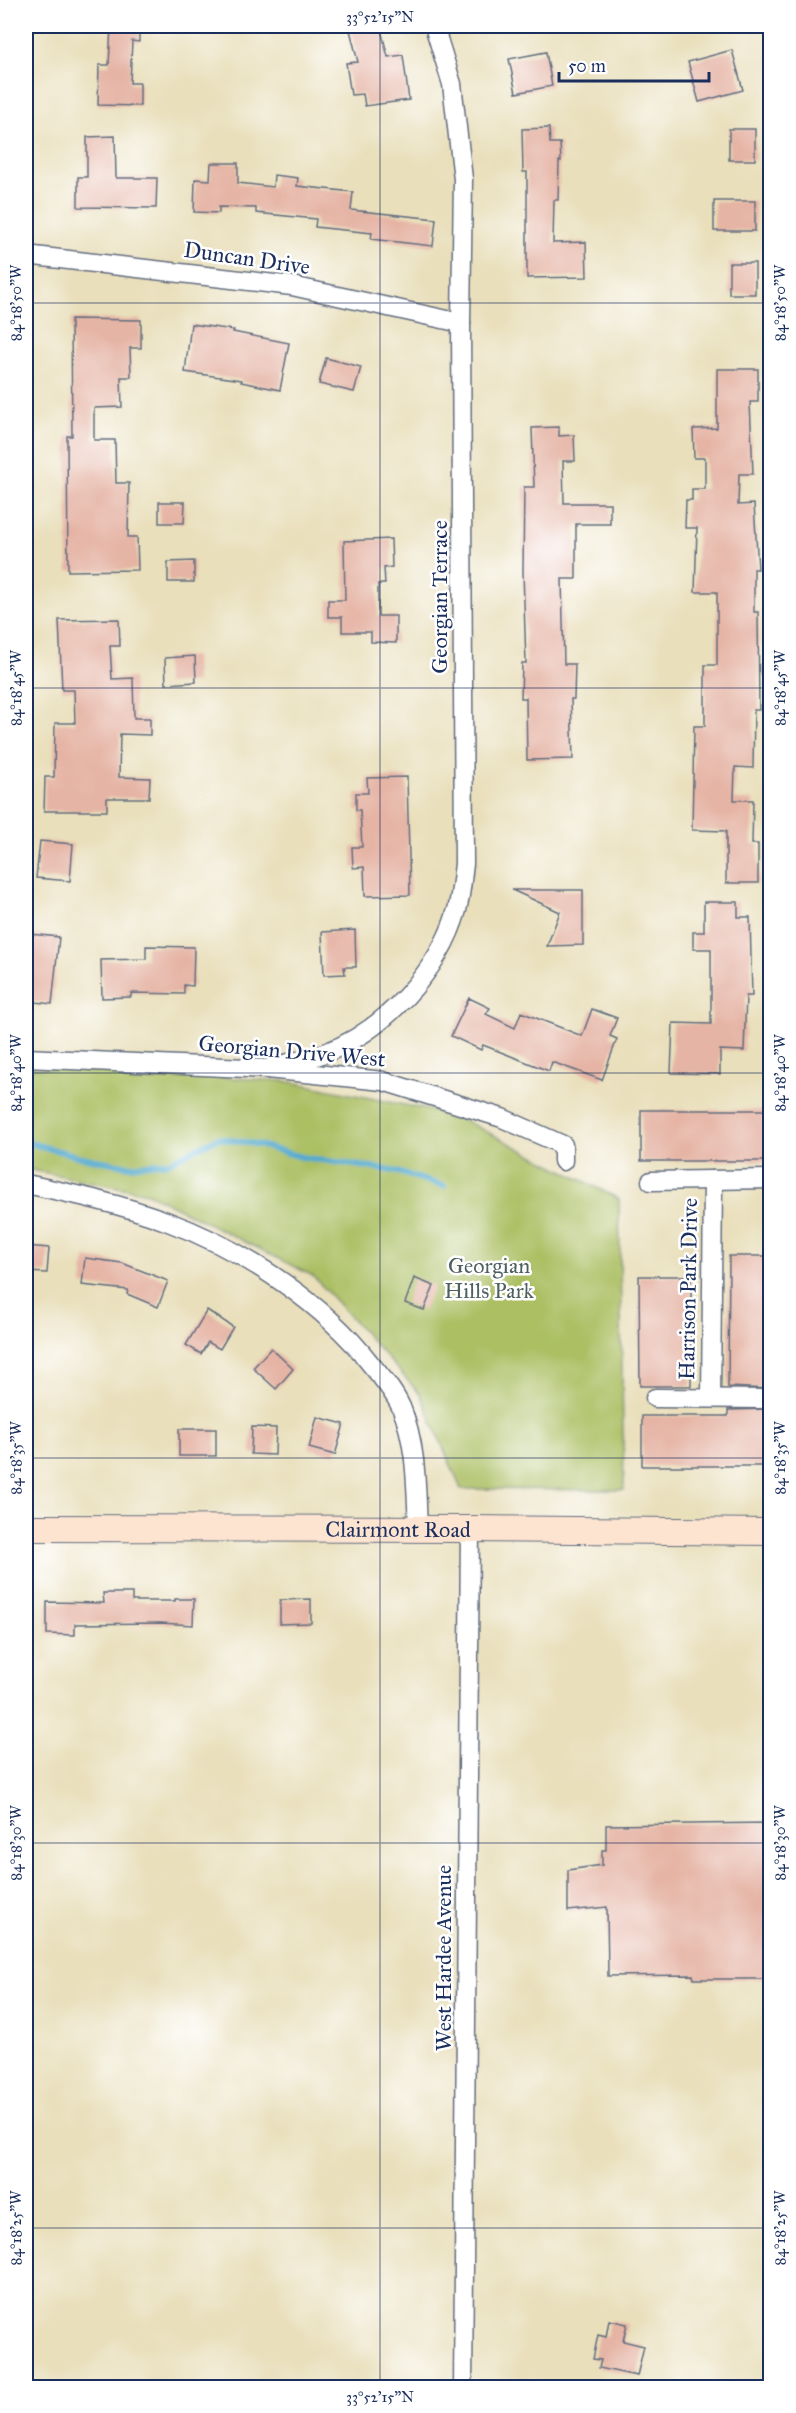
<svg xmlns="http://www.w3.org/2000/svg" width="796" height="2413" font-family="'IM FELL Great Primer',serif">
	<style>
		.green { fill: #acbf63; stroke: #647760; stroke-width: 1.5 }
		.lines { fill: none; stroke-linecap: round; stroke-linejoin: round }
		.stream { stroke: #52aacf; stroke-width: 6 }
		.building { fill: #e5b4a4 }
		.street-casing { stroke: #636d7f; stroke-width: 21 }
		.secondary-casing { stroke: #636d7f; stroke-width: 28 }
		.street { stroke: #fff; stroke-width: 18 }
		.secondary { stroke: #fde4d1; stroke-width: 26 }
		.ticks { fill: none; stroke: #1b2f5e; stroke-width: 1.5; stroke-opacity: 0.45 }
		.labels { text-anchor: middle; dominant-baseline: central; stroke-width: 5; stroke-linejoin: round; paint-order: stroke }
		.street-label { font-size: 22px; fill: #1b2f5e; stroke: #fff }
		.park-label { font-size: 22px; fill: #4e6160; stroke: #fff }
		.neatline { fill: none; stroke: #1b2f5e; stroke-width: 2 }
		.ticks-label { font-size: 15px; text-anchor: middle; fill: #1b2f5e }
	</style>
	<rect width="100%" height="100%" fill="#fff"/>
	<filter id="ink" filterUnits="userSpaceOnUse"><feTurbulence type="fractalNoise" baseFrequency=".0167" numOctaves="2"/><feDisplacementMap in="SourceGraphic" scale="12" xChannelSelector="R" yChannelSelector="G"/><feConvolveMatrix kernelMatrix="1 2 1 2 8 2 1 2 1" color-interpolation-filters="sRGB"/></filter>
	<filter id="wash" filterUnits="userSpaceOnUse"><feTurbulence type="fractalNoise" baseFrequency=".008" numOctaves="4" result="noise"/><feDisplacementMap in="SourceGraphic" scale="24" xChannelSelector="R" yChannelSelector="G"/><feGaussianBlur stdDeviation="1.35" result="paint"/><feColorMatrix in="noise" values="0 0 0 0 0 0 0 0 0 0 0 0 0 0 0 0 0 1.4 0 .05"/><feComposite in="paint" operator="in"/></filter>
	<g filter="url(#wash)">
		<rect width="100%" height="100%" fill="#e9dfbb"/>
		<!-- green -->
		<path class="green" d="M26,1067l260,14 168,34 165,84 5,291 -163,-1 -41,-95 -107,-118 -165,-83 -122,-24z"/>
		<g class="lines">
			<!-- stream -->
			<path class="stream" d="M26,1142l55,15 48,9 40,-4 49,-24 37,6 47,13 92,14 50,15"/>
		</g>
		<g id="blocks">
			<!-- building -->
			<g class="building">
				<path d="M111,26h28v16l-7,-1 -2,42h10v23l-42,-1 1,-40h10z"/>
				<path d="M349,26h31l8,31 15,-2 6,45 -44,6 -2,-12 -12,1 -5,-32 12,-1z"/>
				<path d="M732,50l11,40 -44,12 -11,-40z"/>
				<path d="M546,52l6,34 -36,7 -7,-34z"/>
				<path d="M549,128l1,15h10l1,18h-2l-1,39h-4l-1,43 33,-1 1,35 -60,1v-106h-4l-1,-43z"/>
				<rect x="729" y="129" width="26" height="31"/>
				<path d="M115,136l1,42h41l-1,30 -78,-1v-30h9v-40z"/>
				<path d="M211,163h27v20l35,4 1,-12 24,3 -1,8 56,6 -2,18 85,9 -3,27 -62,-7 1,-6 -57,-6 1,-8 -60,-6v-5l-37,-1v6l-25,-1 1,-33 15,1z"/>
				<rect x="714" y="201" width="41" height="30"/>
				<rect x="729" y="263" width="26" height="31"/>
				<path d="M71,319l70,1v28h-11l1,29h-10l1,30 -28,1v32h21l1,43h13l-1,54h9l1,33 -70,1 -1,-135h5z"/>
				<path d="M191,324l43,6 -1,2 56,11 -9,47 -39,-8 1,-2 -57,-8z"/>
				<path d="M326,358l35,9 -7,25 -35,-8z"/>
				<path d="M717,369h41v33h-8l3,72h-14l-1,31 16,-1 4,65h-4v43h4l1,98h-5l-1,58 -18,-1 -1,33h19l-1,44h6v39h-32v-52l-34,-1 2,-104h11v-61h12v-73h-22l2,-64h-12l1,-28h6v-11h13v-31h-11l-1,-29 24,-1z"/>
				<path d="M559,427v9l15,-1 1,26h-12l1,42h46v21h-34v55h-14l2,85h11l-1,35h-3l2,60 -46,1 -1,-62h-5l1,-35h4l-3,-91 1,-85h10l-2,-59z"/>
				<path d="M159,502h26l-1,21h-25z"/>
				<path d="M391,539l1,28 -8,1 1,16h-7v32h18v27l-25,-1v-10h-29v-15h-14v-17h17l-1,-59z"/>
				<path d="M194,561v21h-26v-20z"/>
				<path d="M119,619l1,27h-10l2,33 21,-1 1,40h16v17l-30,-1 -1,43 31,1 -1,20h-42v13h-63l1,-34h9l1,-54h20l-1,-33h-12l-3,-70z"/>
				<path d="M195,656l1,26 -30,2 -1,-26z"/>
				<path d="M407,777l3,118 -45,1 -1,-29 -11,1 -1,-21h10l-2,-37h-4v-17h12l-1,-15z"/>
				<path d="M40,841l33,3 -3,37 -34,-3z"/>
				<path d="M512,890h71v55l-36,1 13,-34z"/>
				<path d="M704,902h34v15h12l2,79h-6l-2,55 -24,-1v24l-49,-1 2,-50 38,1v-75h-18v-17h11z"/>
				<path d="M355,930l1,37h-12l1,7 -21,1 -2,-43z"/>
				<path d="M30,934l29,3 -7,67 -26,-3v-26z"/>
				<path d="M146,946l48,1 -1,39 -9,-1v9l-53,-1v4l-29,1 -1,-38 45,-1z"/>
				<path d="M469,998l21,10 -4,6 29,14 6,-16 61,24 10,-27 25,9 -7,18 7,3 -15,41 -50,-18 -3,9 -66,-26 -2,5 -30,-14z"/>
				<rect x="641" y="1110" width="130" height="51"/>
				<path d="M26,1246l23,2 -2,25 -21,-1z"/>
				<path d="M729,1256h42v133l-43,-2z"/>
				<path d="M85,1258l37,5 46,18 -10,26 -31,-13 1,-4 -46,-5z"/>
				<path d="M639,1276h52v110h-51z"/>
				<path d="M414,1278l20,8 -10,24 -19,-7z"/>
				<path d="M207,1310l26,17 -13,22 -12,-7 -7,12 -15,-9z"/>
				<path d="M271,1348l22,21 -17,20 -23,-21z"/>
				<path d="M771,1409v57h-129v-50h86v-6z"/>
				<path d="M317,1417l27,7 -9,31 -26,-7z"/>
				<path d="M252,1427l24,1 -1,27 -24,-1z"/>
				<rect x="179" y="1429" width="37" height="27"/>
				<path d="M103,1593h29v8h43v-2h19l-1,26 -33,-2 -85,1v11l-28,-1v-32l57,1z"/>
				<path d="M311,1599v24l-31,1v-24z"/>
				<path d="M771,1823v156h-77l-1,-4 -85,1 -1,-69 -39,4v-41l34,-5v-15h4v-25z"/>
				<path d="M609,2320l18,4 -4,17 21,5 -7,30 -38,-8 2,-8 -8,-1 5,-24 8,2z"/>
			</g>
		</g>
	</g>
	<g filter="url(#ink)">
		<use href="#blocks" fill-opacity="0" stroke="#636d7f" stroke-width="1.5"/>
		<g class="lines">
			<defs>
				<g id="street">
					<path d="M26,255l266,31 169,37"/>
					<path d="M26,1058l241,11 116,12 119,37 61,27v16"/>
					<path d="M267,1069c19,-6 39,-9 58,-16 59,-22 115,-83 132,-143 4,-15 5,-31 7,-46l-3,-541 2,-144 -11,-95 -18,-58"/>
					<path d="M651,1181l119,-2"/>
					<path d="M26,1184c47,10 95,20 140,37 71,26 146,74 195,131 14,18 30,34 40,55 16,38 15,81 17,122"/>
					<path d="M655,1398l110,1"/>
					<path d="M711,1398l2,-218"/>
					<path d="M463,2388l7,-859"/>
				</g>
				<g id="secondary">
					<path id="s1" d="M26,1528l444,1 300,3"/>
				</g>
			</defs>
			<!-- street casing -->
			<use href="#street" class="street-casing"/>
			<!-- secondary casing -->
			<use href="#secondary" class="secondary-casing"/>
			<!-- street -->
			<use href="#street" class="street"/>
			<!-- secondary -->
			<use href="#secondary" class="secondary"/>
		</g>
	</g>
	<!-- ticks -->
	<path class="ticks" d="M380,26v2362M26,303h744M26,688h744M26,1073h744M26,1458h744M26,1843h744M26,2228h744"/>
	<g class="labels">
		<!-- street labels -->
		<g class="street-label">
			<text transform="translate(247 258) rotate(8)">Duncan Drive</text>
			<text transform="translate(439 597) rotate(-90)">Georgian Terrace</text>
			<text transform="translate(292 1051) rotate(5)">Georgian Drive West</text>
			<text transform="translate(688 1289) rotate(-89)">Harrison Park Drive</text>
			<text stroke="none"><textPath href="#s1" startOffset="372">Clairmont Road</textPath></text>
			<text transform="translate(443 1958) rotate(-90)">West Hardee Avenue</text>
		</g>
		<!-- park labels -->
		<g class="park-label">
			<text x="489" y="1265">Georgian<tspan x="489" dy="25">Hills Park</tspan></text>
		</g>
	</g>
	<!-- margin -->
	<rect width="796" height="2413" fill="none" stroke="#fff" stroke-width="66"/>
	<!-- scale -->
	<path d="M559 72v9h150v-9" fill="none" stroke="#1b2f5e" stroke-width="3"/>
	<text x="568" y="72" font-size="18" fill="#1b2f5e" stroke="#ffffff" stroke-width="4.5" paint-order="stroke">50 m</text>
	<rect x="33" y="33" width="730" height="2347" class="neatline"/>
	<g class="ticks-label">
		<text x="380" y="22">33°52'15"N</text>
		<text transform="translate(780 303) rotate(-90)" y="5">84°18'50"W</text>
		<text transform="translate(16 303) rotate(-90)" y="5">84°18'50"W</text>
		<text transform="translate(16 688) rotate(-90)" y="5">84°18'45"W</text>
		<text transform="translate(780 688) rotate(-90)" y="5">84°18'45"W</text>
		<text transform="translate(780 1073) rotate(-90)" y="5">84°18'40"W</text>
		<text transform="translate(16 1073) rotate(-90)" y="5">84°18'40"W</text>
		<text transform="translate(780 1458) rotate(-90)" y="5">84°18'35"W</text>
		<text transform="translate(16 1458) rotate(-90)" y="5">84°18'35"W</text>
		<text transform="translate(16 1843) rotate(-90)" y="5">84°18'30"W</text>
		<text transform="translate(780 1843) rotate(-90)" y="5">84°18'30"W</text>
		<text transform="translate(780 2228) rotate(-90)" y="5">84°18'25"W</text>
		<text transform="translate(16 2228) rotate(-90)" y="5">84°18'25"W</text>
		<text x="380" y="2402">33°52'15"N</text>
	</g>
</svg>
